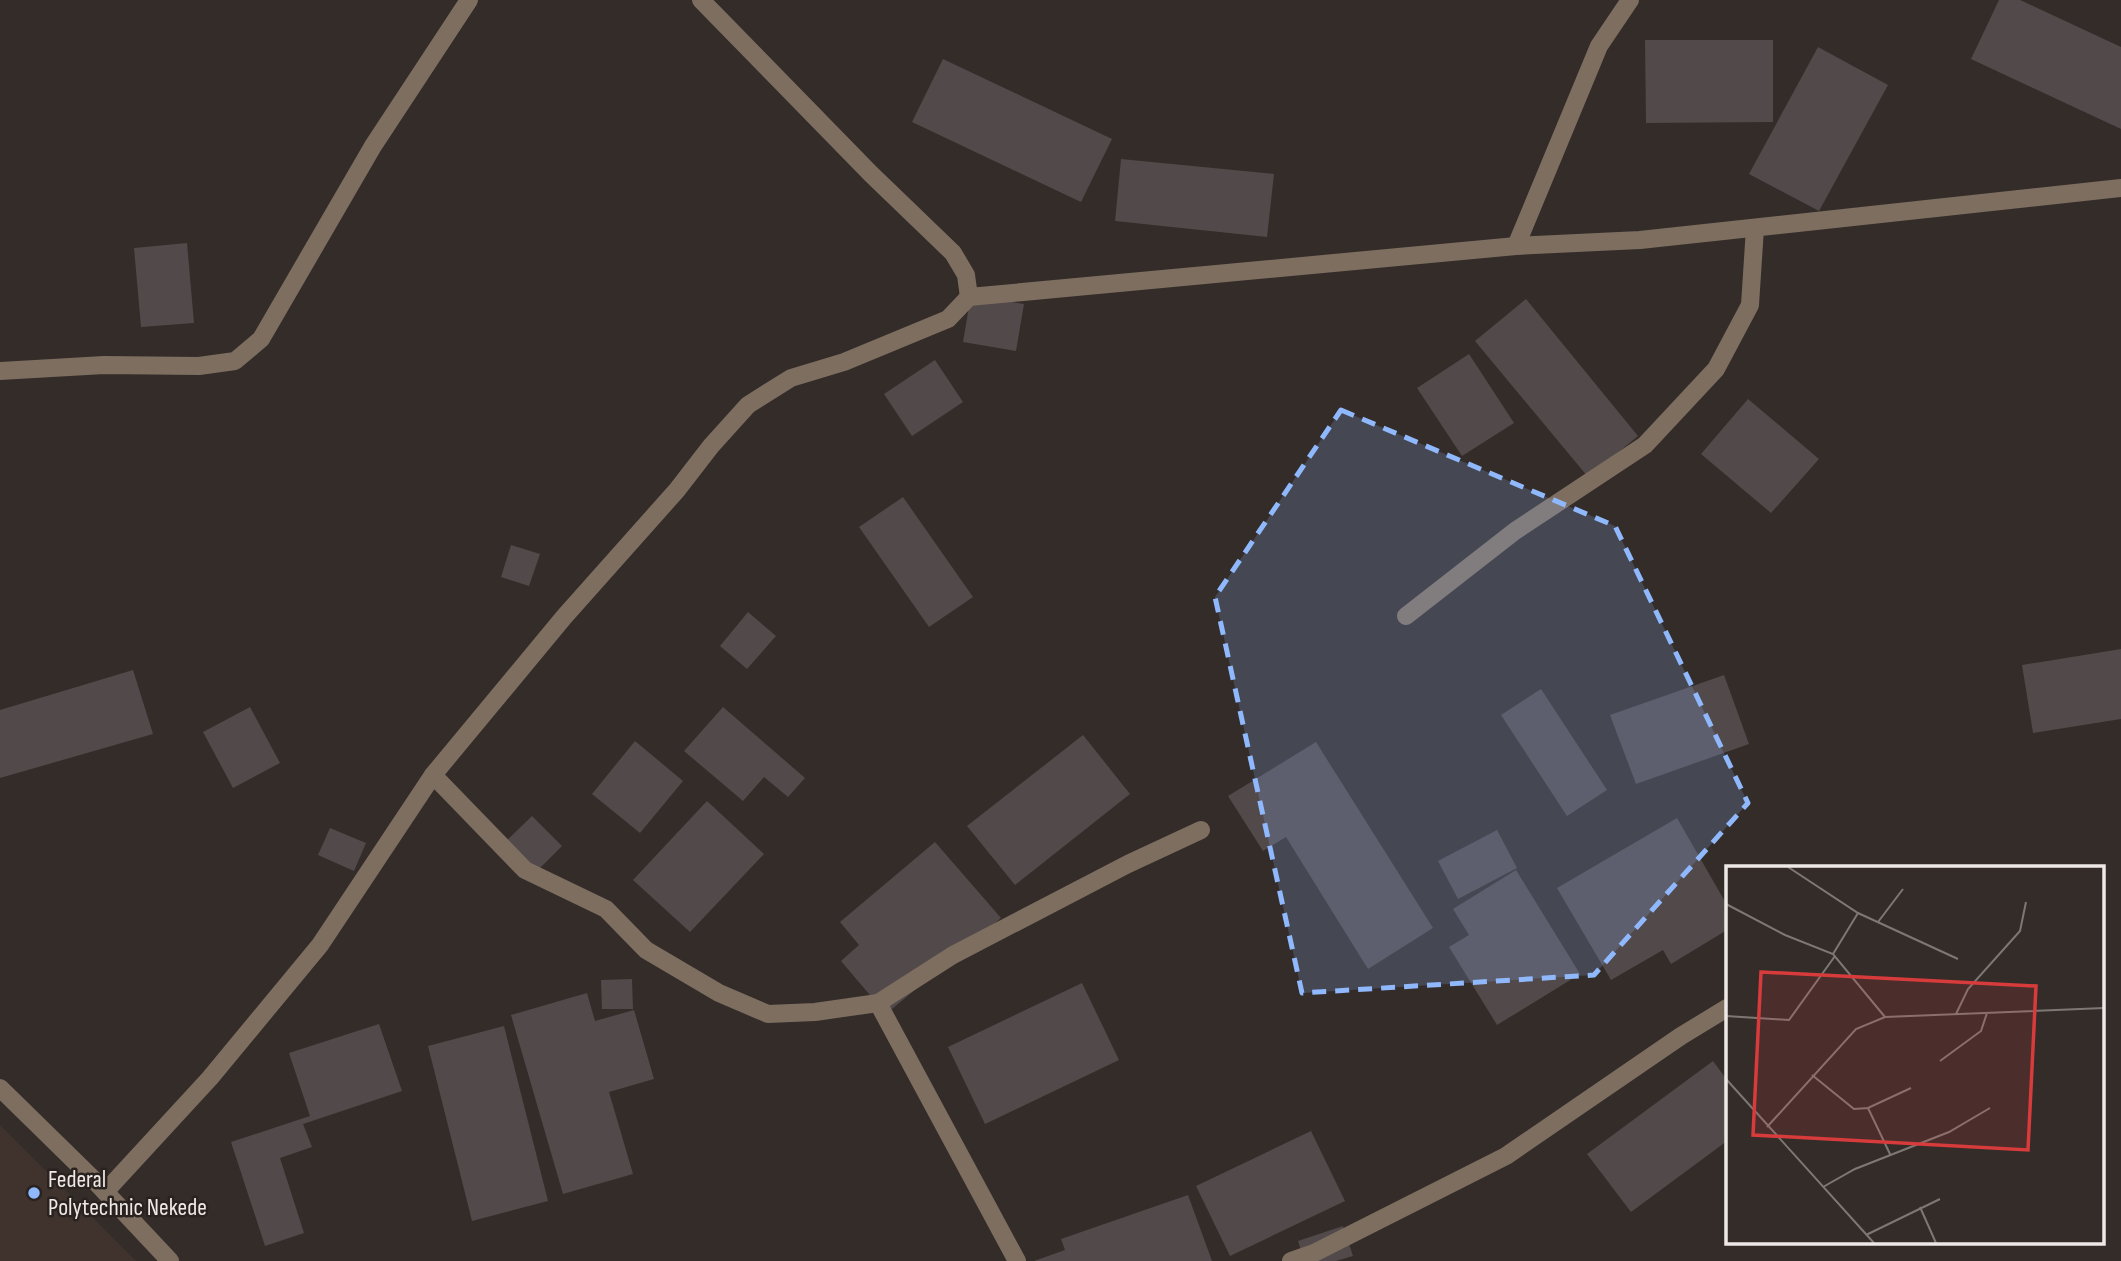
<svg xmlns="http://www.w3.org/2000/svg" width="2121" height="1261" font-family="'Sofia Sans Condensed',sans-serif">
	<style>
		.built { fill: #40332e }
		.building { fill: #52494a }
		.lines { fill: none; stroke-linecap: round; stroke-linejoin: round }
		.minor { stroke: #7d6e60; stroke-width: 18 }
		.marked { fill: #90b8fd; fill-opacity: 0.2; stroke: #90b8fd; stroke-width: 5; stroke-dasharray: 14 9; stroke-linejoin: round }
		.poi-dot { fill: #90b8fd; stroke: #29221f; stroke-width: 2.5 }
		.labels { text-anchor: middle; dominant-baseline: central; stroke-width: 5; stroke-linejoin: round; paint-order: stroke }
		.poi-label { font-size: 24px; fill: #eee9e7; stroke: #29221f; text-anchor: start }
		.inset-road { fill: none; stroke: #7e7875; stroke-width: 2 }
		.view { fill: #d83b3b; fill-opacity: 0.15; stroke: #d83b3b; stroke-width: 3.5 }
		.inset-edge { fill: none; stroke: #eee9e7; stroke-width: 3.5 }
	</style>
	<rect width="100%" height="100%" fill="#332c29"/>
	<!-- built -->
	<path class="built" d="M0,1125l136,136h-136z"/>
	<!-- building -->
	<g class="building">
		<path d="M1999,0h21l101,47v82l-150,-70z"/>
		<path d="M1645,40h128v82l-127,1z"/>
		<path d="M1818,47l70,38 -69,126 -70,-37z"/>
		<path d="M943,59l169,80 -31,63 -169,-80z"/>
		<path d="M1121,159l153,15 -7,63 -152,-16z"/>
		<path d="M187,243l7,80 -53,4 -7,-79z"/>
		<path d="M971,295l53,9 -8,47 -53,-9z"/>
		<path d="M1526,299l112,137 -50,41 -113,-136z"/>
		<path d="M1469,354l45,69 -52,33 -45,-68z"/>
		<path d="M935,360l28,42 -51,34 -28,-42z"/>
		<path d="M1748,399l71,60 -48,54 -70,-59z"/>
		<path d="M903,497l70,100 -44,30 -70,-100z"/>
		<path d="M511,545l29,9 -11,32 -28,-9z"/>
		<path d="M748,612l28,24 -29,33 -27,-23z"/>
		<path d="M2121,649v70l-88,14 -11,-68z"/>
		<path d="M133,670l20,64 -153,44v-68z"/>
		<path d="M1724,675l25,69 -113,40 -26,-69z"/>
		<path d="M1541,689l66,101 -40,26 -66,-101z"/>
		<path d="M250,707l30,56 -47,25 -30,-56z"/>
		<path d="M723,707l82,71 -17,19 -24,-20 -21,24 -59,-50z"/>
		<path d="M1083,735l47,59 -115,91 -48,-59z"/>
		<path d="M635,741l48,40 -43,52 -48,-39z"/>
		<path d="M1316,742l117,186 -65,41 -82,-132 -23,14 -35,-55z"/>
		<path d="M707,801l57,53 -74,78 -57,-52z"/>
		<path d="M532,816l30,30 -29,29 -30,-31z"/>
		<path d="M1677,818l50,87v25l-56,34 -8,-14 -52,30 -54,-92z"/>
		<path d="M330,828l36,15 -12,28 -36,-16z"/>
		<path d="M1497,830l20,38 -59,31 -20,-38z"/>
		<path d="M935,842l66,76 -115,96 -45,-53 18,-16 -19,-23z"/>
		<path d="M1516,870l64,104 -83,51 -48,-78 20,-12 -16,-26z"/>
		<path d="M632,979l1,30h-31l-1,-29z"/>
		<path d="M1082,983l37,77 -134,64 -37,-77z"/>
		<path d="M587,993l8,28 39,-11 20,69 -45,13 24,82 -70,20 -52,-179z"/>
		<path d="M379,1024l23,67 -99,33 9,23 -32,11 24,75 -39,13 -34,-104 79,-26 -21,-63z"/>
		<path d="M504,1026l44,175 -76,20 -44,-175z"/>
		<path d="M1713,1061l14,19v61l-96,71 -44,-58z"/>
		<path d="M1311,1131l34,70 -115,55 -34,-70z"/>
		<path d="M1188,1195l24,66h-178l31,-11 -4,-11z"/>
		<path d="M1343,1226l10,30 -17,5h-32l-6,-20z"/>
	</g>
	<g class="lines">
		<!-- minor -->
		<g class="minor">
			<path d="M701,0l170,174 82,79 13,22 3,22"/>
			<path d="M1516,246l83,-200 31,-46"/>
			<path d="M0,371l104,-6 95,1 36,-5 26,-22 112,-193 96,-146"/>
			<path d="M1406,616l109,-85 130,-86 71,-76 34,-64 5,-77"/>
			<path d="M433,775l92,95 81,39 40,41 73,43 49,21 47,-2 63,-9 75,-48 175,-91 73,-34"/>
			<path d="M878,1003l139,258"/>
			<path d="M0,1088l94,92 76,81"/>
			<path d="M105,1192l105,-114 110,-133 113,-170 131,-158 113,-127 34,-44 37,-41 43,-27 53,-16 104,-43 21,-22 547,-51 124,-6 481,-52"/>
			<path d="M1291,1261l23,-8 192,-97 175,-120 46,-28"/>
		</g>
	</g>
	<!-- marked area -->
	<path class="marked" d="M1341,410l274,116 133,277 -154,172 -292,18 -87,-396z"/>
	<!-- markers -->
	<circle class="poi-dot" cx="34" cy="1193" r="7"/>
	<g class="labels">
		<!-- poi labels -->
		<g class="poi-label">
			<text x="48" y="1179">Federal<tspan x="48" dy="28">Polytechnic Nekede</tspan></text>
		</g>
	</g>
	<!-- overview -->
	<g transform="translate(1726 866)">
		<rect width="378" height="378" fill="#332c29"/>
		<path class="inset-road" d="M62,1l70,46 100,46M0,38l59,31 48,19 52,63M152,56l25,-33M107,88l25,-41M230,148l12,-25 52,-58 6,-29M0,150l63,4 46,-64M214,195l41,-30 6,-18M86,209l42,34 14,-1 43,-20M0,213l148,164M142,242l22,46M41,261l89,-98 29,-12 219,-9M97,321l32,-18 94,-37 41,-24M194,341l16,36M140,369l74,-36"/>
		<path class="view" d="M35,106l275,14 -8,164 -275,-15z"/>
		<rect width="378" height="378" class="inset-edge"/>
	</g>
</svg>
